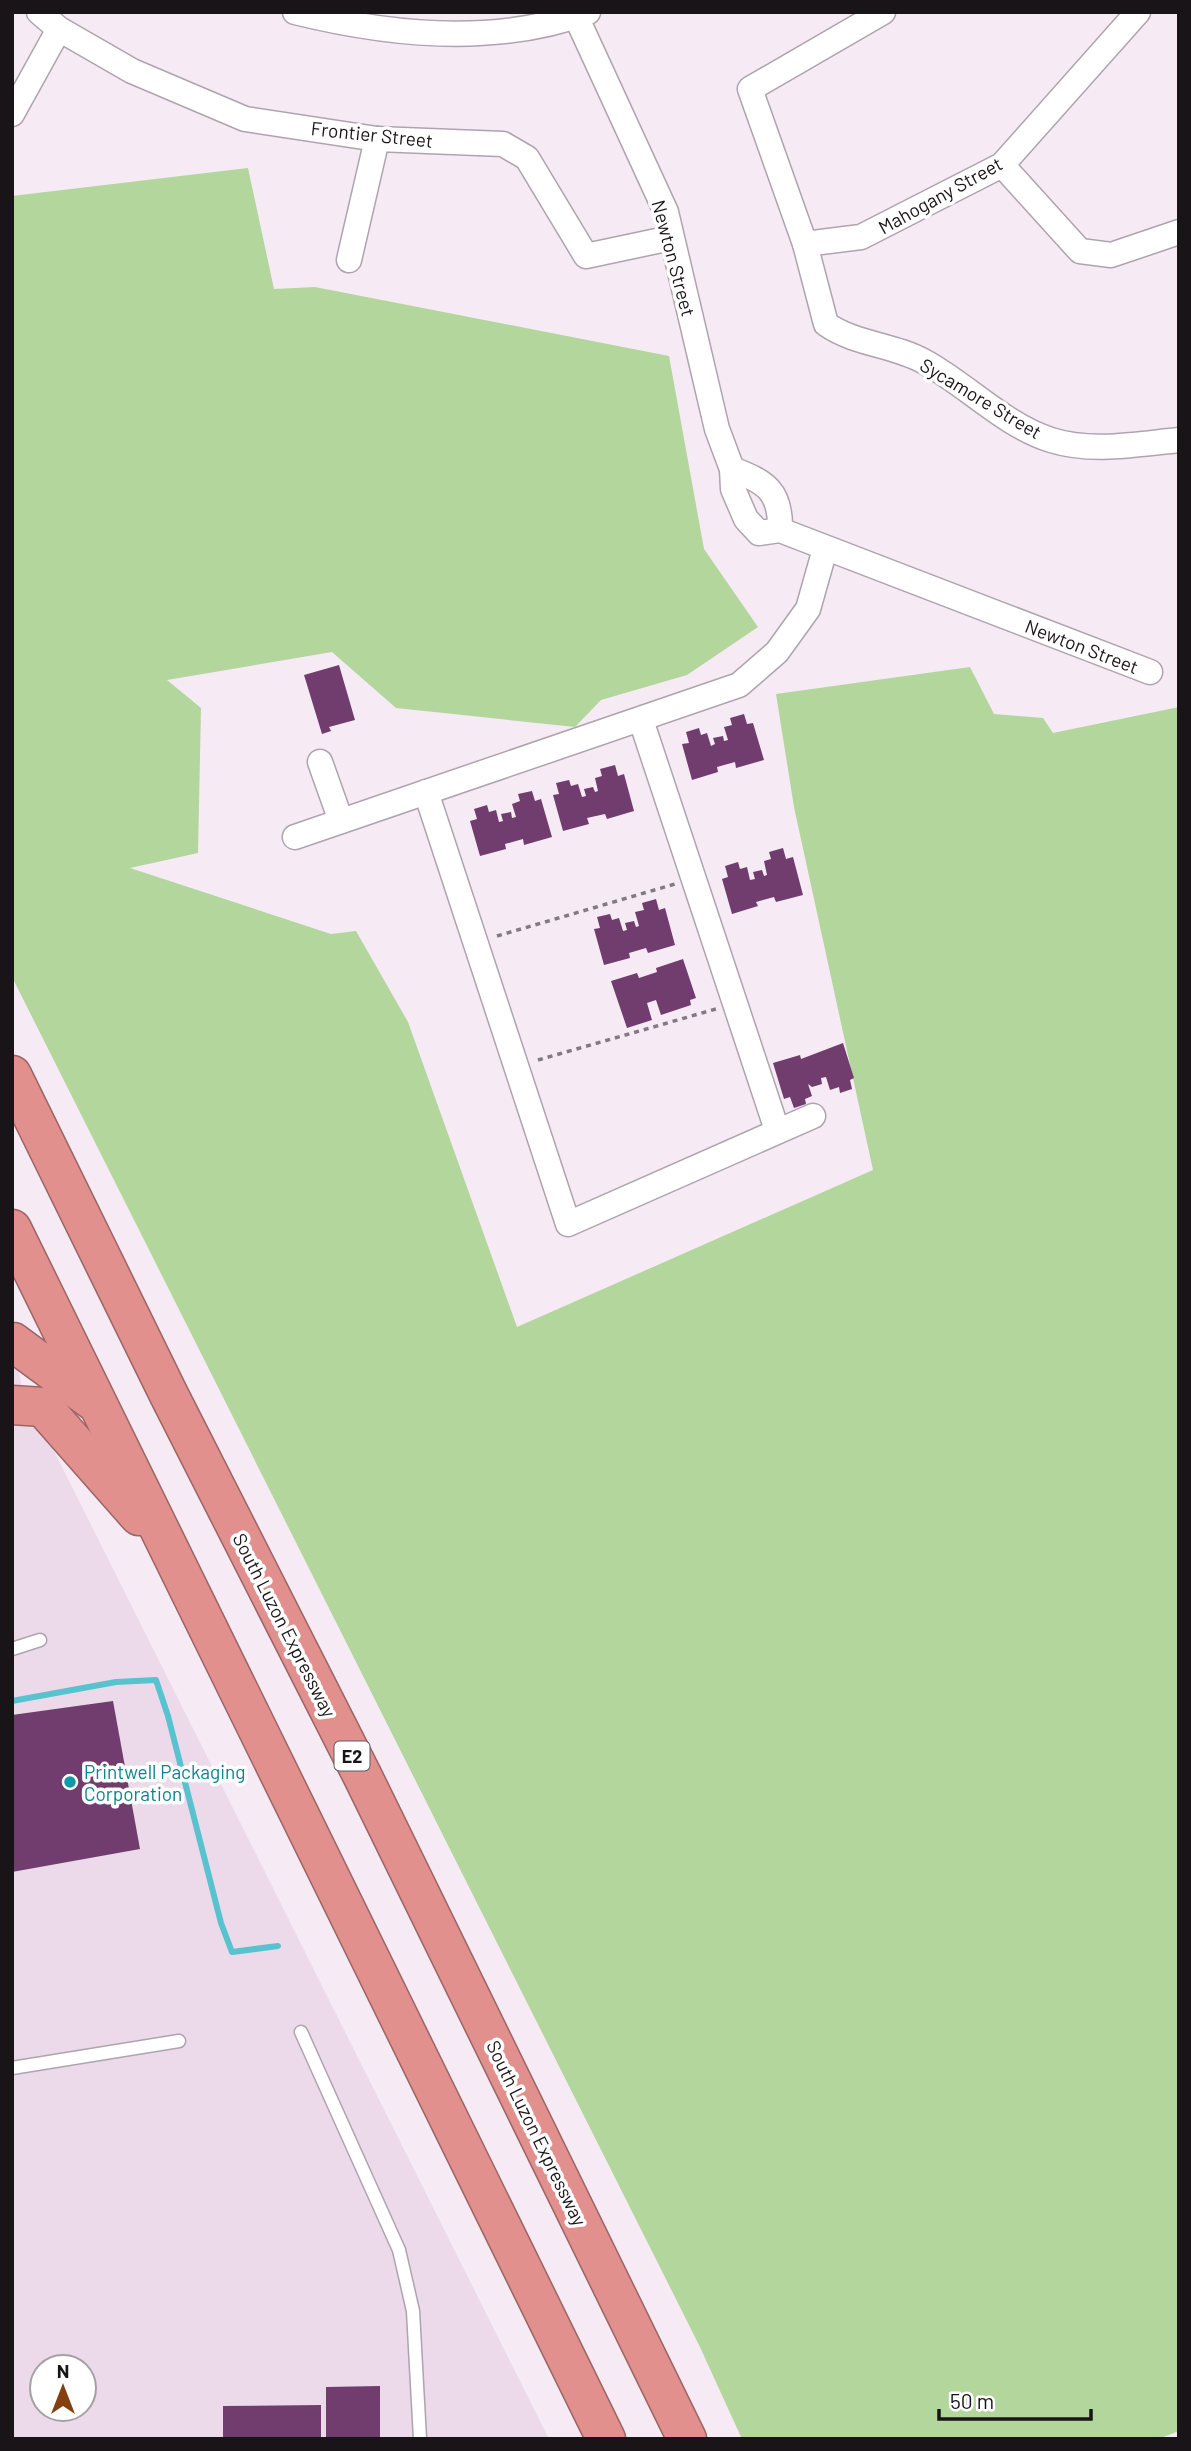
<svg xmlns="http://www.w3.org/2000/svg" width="1191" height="2451" font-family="Barlow,sans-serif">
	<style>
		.built { fill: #ecdaea; fill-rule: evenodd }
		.green { fill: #b3d69d }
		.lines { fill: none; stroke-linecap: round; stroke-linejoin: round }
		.stream { stroke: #58c3cf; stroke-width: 6 }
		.building { fill: #703d6e }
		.lane-casing { stroke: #aea4ae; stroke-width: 15 }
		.street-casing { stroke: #aea4ae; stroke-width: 27 }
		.highway-casing { stroke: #9b6564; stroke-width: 41 }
		.path { stroke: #827a81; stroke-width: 3.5; stroke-dasharray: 5 5; stroke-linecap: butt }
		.lane { stroke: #fff; stroke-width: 12 }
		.street { stroke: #fff; stroke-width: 24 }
		.highway { stroke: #e1908e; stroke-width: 38 }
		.culture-dot { fill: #0f9aa8; stroke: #fff; stroke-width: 2.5 }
		.labels { text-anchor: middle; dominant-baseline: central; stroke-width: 7; stroke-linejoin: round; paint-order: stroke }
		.shield { fill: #fff; stroke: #5d5a5d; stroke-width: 2 }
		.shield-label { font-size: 18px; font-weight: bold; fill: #181417 }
		.street-label { font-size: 19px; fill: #181417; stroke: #fff }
		.culture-label { font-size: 19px; fill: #0d838f; stroke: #fff; text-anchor: start }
	</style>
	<rect width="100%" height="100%" fill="#f6eaf5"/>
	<!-- built -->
	<path class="built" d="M12,1341l10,46 527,1052h-537zM42,2367h42v42h-42z"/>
	<!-- green -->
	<path class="green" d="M248,168l26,121 41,-2 354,69 35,193 54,78 -71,48 -86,25 -26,27 -179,-19 -64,-56 -165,28 34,28 -3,145 -68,15 201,66 25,-3 52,91 109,305 356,-157 -79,-363 -18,-113 194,-27 24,47 49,4 10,15 126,-26v1724l-21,8h-416l-43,-94 -687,-1368v-781z"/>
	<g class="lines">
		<!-- stream -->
		<path class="stream" d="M12,1701l104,-19 40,-2 12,36 53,207 11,29 46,-6"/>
	</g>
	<!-- building -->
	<g class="building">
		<path d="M339,665l16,55 -26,7 2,4 -9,3 -18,-59z"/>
		<path d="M744,714l3,10 6,-1 11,37 -28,8 -1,-6 -18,5 1,5 -26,8 -10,-36 7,-1 -3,-11 13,-4 2,7 6,-2 4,13 4,-2 -2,-6 10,-2 1,5 4,-1 -4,-13 8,-2 -2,-7z"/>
		<path d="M615,765l3,11 6,-2 10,37 -27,8 -2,-5 -18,4 2,6 -26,7 -10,-36 6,-1 -3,-11 13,-3 2,6 7,-2 4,13 4,-1 -2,-7 9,-2 2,5 3,-1 -3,-13 7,-2 -2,-7z"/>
		<path d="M532,791l3,10 6,-2 11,38 -28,8 -1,-6 -18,5 1,5 -26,7 -10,-35 7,-2 -3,-10 13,-4 2,7 7,-2 3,12 4,-1 -2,-7 10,-2 1,6 4,-1 -4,-13 8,-3 -2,-7z"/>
		<path d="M783,848l3,11 7,-2 10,38 -27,7 -2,-5 -18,5 2,4 -26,8 -10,-35 6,-2 -3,-11 13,-4 2,7 7,-2 3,13 5,-1 -2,-7 9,-2 2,6 3,-1 -3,-14 7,-2 -2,-7z"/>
		<path d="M656,899l3,11 6,-2 10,37 -27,8 -2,-5 -17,5 1,5 -26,7 -10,-36 6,-1 -3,-11 13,-3 2,6 7,-2 4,13 4,-1 -2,-7 9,-2 2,6 3,-1 -4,-14 9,-2 -2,-7z"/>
		<path d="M683,959l13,39 -6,2 1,5 -30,10 -5,-15 -9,3 5,17 -25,8 -16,-47 26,-8 2,5 18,-6 -1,-4z"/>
		<path d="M843,1043l11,35 -4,2 2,9 -12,4 -1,-6 -9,3 -4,-13 -5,1 1,6 -10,3 -4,-3 4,12 -7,3 1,5 -12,4 -4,-11 -6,2 -11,-36 27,-8 1,4z"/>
		<path d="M113,1701l27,148 -128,23v-157z"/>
		<path d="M380,2386v53h-54v-52z"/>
		<path d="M321,2405v34h-98v-33z"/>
	</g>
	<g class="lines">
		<defs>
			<g id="lane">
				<path d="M12,1649l28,-9"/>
				<path d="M301,2032l98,218 14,61 7,128"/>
				<path d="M12,2068l167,-27"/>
			</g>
			<g id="street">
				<path d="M39,12l20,17 73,42 113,48 132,20 126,5 24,14 59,98 85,-18"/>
				<path d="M295,12c93,23 201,34 293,0"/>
				<path d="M574,12l92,200 51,217 15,40 1,20 13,30 13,14 21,-3 370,142"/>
				<path d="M883,12l-133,77 55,155 21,80c30,21 67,20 99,38 42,23 79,63 126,78 41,13 87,4 128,0"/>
				<path d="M12,114l47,-85"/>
				<path d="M1002,165l78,86 31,4 68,-23"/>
				<path d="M805,244l56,-7 141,-72 136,-153"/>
				<path d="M349,260l28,-121"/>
				<path d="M732,469c34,13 49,22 48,61"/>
				<path d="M641,720l136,410"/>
				<path d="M320,762l21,59"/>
				<path d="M426,792l142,432 245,-108"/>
				<path d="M295,837l444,-152 38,-33 31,-43 17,-60"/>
			</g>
			<g id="highway">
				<path d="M12,1075l157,320 193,380 325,664"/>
				<path d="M12,1229l594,1210"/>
				<path d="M13,1342l80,59"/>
				<path d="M12,1405l31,2 96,109"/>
			</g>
		</defs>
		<!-- lane casing -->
		<use href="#lane" class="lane-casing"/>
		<!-- street casing -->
		<use href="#street" class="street-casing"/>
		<!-- highway casing -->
		<use href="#highway" class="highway-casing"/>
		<!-- path -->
		<g class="path">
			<path d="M497,936l178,-52"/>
			<path d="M538,1060l178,-51"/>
		</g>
		<!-- lane -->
		<use href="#lane" class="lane"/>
		<!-- street -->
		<use href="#street" class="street"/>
		<!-- highway -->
		<use href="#highway" class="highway"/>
	</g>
	<!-- markers -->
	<circle class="culture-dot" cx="70" cy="1782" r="7"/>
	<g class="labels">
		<!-- shield labels -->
		<rect class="shield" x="334.5" y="1741.5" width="35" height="29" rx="5"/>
		<g class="shield-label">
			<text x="352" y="1756">E2</text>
		</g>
		<!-- street labels -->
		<g class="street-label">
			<text transform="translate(372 134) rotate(6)">Frontier Street</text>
			<text transform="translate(940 195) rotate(-29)">Mahogany Street</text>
			<text transform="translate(674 258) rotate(75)">Newton Street</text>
			<text transform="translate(981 398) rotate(31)">Sycamore Street</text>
			<text transform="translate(1082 646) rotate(21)">Newton Street</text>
			<text transform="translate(285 1625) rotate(63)">South Luzon Expressway</text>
			<text transform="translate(537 2133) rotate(64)">South Luzon Expressway</text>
		</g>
		<!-- culture labels -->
		<g class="culture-label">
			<text x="84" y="1771">Printwell Packaging<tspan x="84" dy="22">Corporation</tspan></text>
		</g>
	</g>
	<!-- border -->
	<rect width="1191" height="2451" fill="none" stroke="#181417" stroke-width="28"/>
	<!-- north arrow -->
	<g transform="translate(63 2388)"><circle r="33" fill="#ffffff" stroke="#a3a1a2" stroke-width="2"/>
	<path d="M0-5L12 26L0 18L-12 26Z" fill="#834110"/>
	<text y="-10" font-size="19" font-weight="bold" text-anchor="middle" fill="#181417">N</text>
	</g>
	<!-- scale -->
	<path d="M939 2409v10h152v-10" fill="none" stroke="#181417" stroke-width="3.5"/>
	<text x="950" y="2409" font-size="21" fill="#181417" stroke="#ffffff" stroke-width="5" paint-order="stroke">50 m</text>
</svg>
